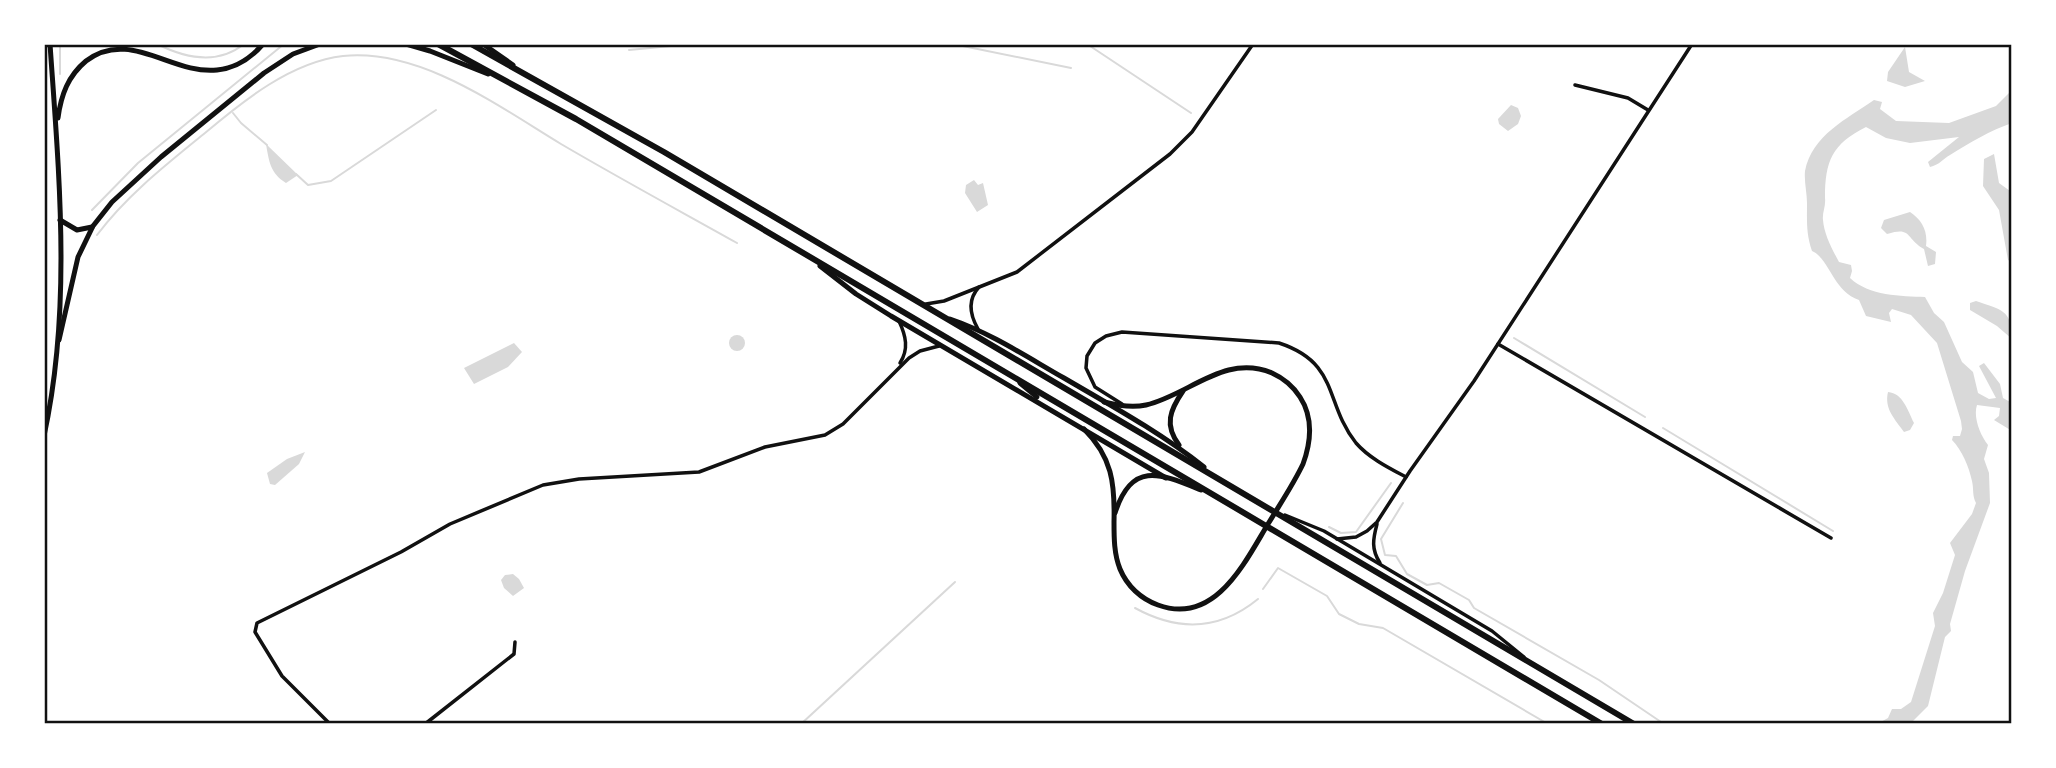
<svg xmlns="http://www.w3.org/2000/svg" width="2056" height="768" font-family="'DM Sans',sans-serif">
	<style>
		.water { fill: #d9d9d9 }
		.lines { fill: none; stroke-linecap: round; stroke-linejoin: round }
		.stream { stroke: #d9d9d9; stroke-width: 2 }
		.minor { stroke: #111; stroke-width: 3.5 }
		.primary { stroke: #111; stroke-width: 5 }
		.trunk { stroke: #111; stroke-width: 6 }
		.neatline { fill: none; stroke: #111; stroke-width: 2.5 }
	</style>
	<rect width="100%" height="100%" fill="#fff"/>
	<!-- water -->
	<g class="water">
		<path d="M1905,47l4,25 16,9 -20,6 -18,-6 1,-9z"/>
		<path d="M2012,90v33c-21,7 -43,20 -62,32 -7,4 -11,10 -20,12l-2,-5 31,-25 -49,6 -24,-5 -20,-11c-34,17 -41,34 -41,71 1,8 -3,15 -2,22 1,14 9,29 16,42l12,3 1,6 -2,7c19,18 51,18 75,19l9,16 10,9 18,40 11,10 5,21 11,6 7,-1 -17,-32 5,-3 16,21 3,14 9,5v28l-18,-11 5,-4 1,-8 -23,-3c-4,12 3,30 11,40l-4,14 5,14 1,30 -25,68 -15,53 1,7 -6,6 -17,69 -18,18h-33l11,-6 4,-9h9l10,-7 24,-76 -2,-13 10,-20 12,-38 -5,-12 22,-29 4,-11c-4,-8 -2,-13 -4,-22 -3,-14 -10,-31 -20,-41l1,-4h7l2,-7 -1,-8 -24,-78 -26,-28 -19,-6 -3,4 2,9 -25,-6 -7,-16c-26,-9 -30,-42 -47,-49 -6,-18 -5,-29 -5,-48 0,-10 -3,-22 -2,-32 7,-36 42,-52 69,-71l8,2 -2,7 16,12 53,2 47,-17z"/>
		<path d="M1511,105l7,3 3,8 -3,8 -10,7 -9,-7 -1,-5z"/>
		<path d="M266,144l32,31 -12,8c-16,-10 -17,-22 -20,-39z"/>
		<path d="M1994,154l5,29 11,8 2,6v65l-4,-2 -9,-50 -16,-24 1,-27z"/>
		<path d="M974,180l4,5 5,-2 5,22 -11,7 -12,-19 1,-8z"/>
		<path d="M1910,212c12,8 18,19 16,34l10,6 -1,12 -7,2 -4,-17c-19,-11 -12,-23 -37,-15l-6,-6 3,-8z"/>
		<path d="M1976,301c25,9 36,8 36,38l-15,-13 -27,-16v-7z"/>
		<circle cx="737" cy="343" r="8"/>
		<path d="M514,343l8,9 -14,15 -34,17 -10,-16z"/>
		<path d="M1888,392c15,1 20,19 26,31l-4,7 -6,2c-9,-13 -20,-23 -16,-40z"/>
		<path d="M305,452l-6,12 -24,21 -5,-1 -3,-11 20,-14z"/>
		<path d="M513,574l6,5 5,9 -11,8 -9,-8 -3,-8 4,-5z"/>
	</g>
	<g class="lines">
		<!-- stream -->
		<g class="stream">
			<path d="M60,44v30"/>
			<path d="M157,44c28,14 61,21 87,0"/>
			<path d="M953,44l118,24"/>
			<path d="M1087,44l104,69"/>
			<path d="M629,50l63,-6"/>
			<path d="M233,113l8,10 26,22"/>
			<path d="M296,174l12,11 23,-4 105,-71"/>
			<path d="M92,210l46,-47 146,-119"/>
			<path d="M97,235c30,-40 70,-71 108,-102 38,-32 86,-71 138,-77 77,-8 155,50 218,88 58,34 117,66 176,99"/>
			<path d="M1514,338l131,79"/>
			<path d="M1663,428l170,103"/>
			<path d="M1403,503l-22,36 4,16 11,1 11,18 20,11 12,-2 30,17 5,8 125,72 65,44"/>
			<path d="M1329,527l12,6 15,-1 35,-49"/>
			<path d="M1263,589l15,-21 49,28 12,18 20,10 24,4 165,96"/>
			<path d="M1135,608c42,23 84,23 123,-9"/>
			<path d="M801,724l154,-142"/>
		</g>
		<!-- minor -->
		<g class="minor">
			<path d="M1575,85l53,13 20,12"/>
			<path d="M926,304l18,-3 73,-29 153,-118 22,-22 61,-88"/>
			<path d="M899,321c7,15 10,28 1,42"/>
			<path d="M978,329c-8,-14 -11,-29 1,-42"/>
			<path d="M1498,344l333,194"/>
			<path d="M1122,404l-27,-17 -9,-19 1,-12 8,-13 11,-7 16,-4 157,11c61,20 45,60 77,100 13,15 33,25 50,34"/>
			<path d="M1285,515l39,16 168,100 32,26"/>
			<path d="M1377,524c-4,15 -6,25 3,39"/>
			<path d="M1337,539l19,-2 11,-6 10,-9 33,-51 64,-90 218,-337"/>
			<path d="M330,724l-48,-48 -27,-44 2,-9 144,-71 49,-28 93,-39 36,-6 120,-7 66,-25 60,-12 18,-11 66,-66 11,-7 19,-5"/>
			<path d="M425,724l89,-70 1,-12"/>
		</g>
		<!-- primary -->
		<g class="primary">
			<path d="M406,44l24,7 58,23"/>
			<path d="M483,44l30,21"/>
			<path d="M58,118c3,-23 10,-42 28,-57 43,-33 86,14 131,9 19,-2 34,-12 46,-26"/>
			<path d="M60,220l17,10 15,-3"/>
			<path d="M820,266l36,28 35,22 275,162"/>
			<path d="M950,319c41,14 77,38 114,59 48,28 97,55 140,89"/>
			<path d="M59,340l19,-83 15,-31 19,-24 49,-45 103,-84 29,-19 27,-10"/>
			<path d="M1020,383l17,14"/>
			<path d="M1084,429c28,28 31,54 30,93 0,16 0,32 6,47 7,17 21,30 38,36 57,21 87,-43 110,-81 12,-20 25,-39 35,-60 8,-22 10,-47 -3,-67 -7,-11 -17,-19 -28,-24 -47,-20 -83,22 -126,32 -14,3 -27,1 -42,-3"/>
			<path d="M44,436c28,-128 15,-262 6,-392"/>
			<path d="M1179,445c-15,-20 -9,-35 4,-54"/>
			<path d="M1115,513c17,-52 44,-40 86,-23"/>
		</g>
		<!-- trunk -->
		<g class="trunk">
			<path d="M438,44l138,75 1026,605"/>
			<path d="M471,44l193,108 970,572"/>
		</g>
	</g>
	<!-- border -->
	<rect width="2056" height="768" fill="none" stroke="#ffffff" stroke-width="91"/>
	<rect x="46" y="46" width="1964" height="676" class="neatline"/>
</svg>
